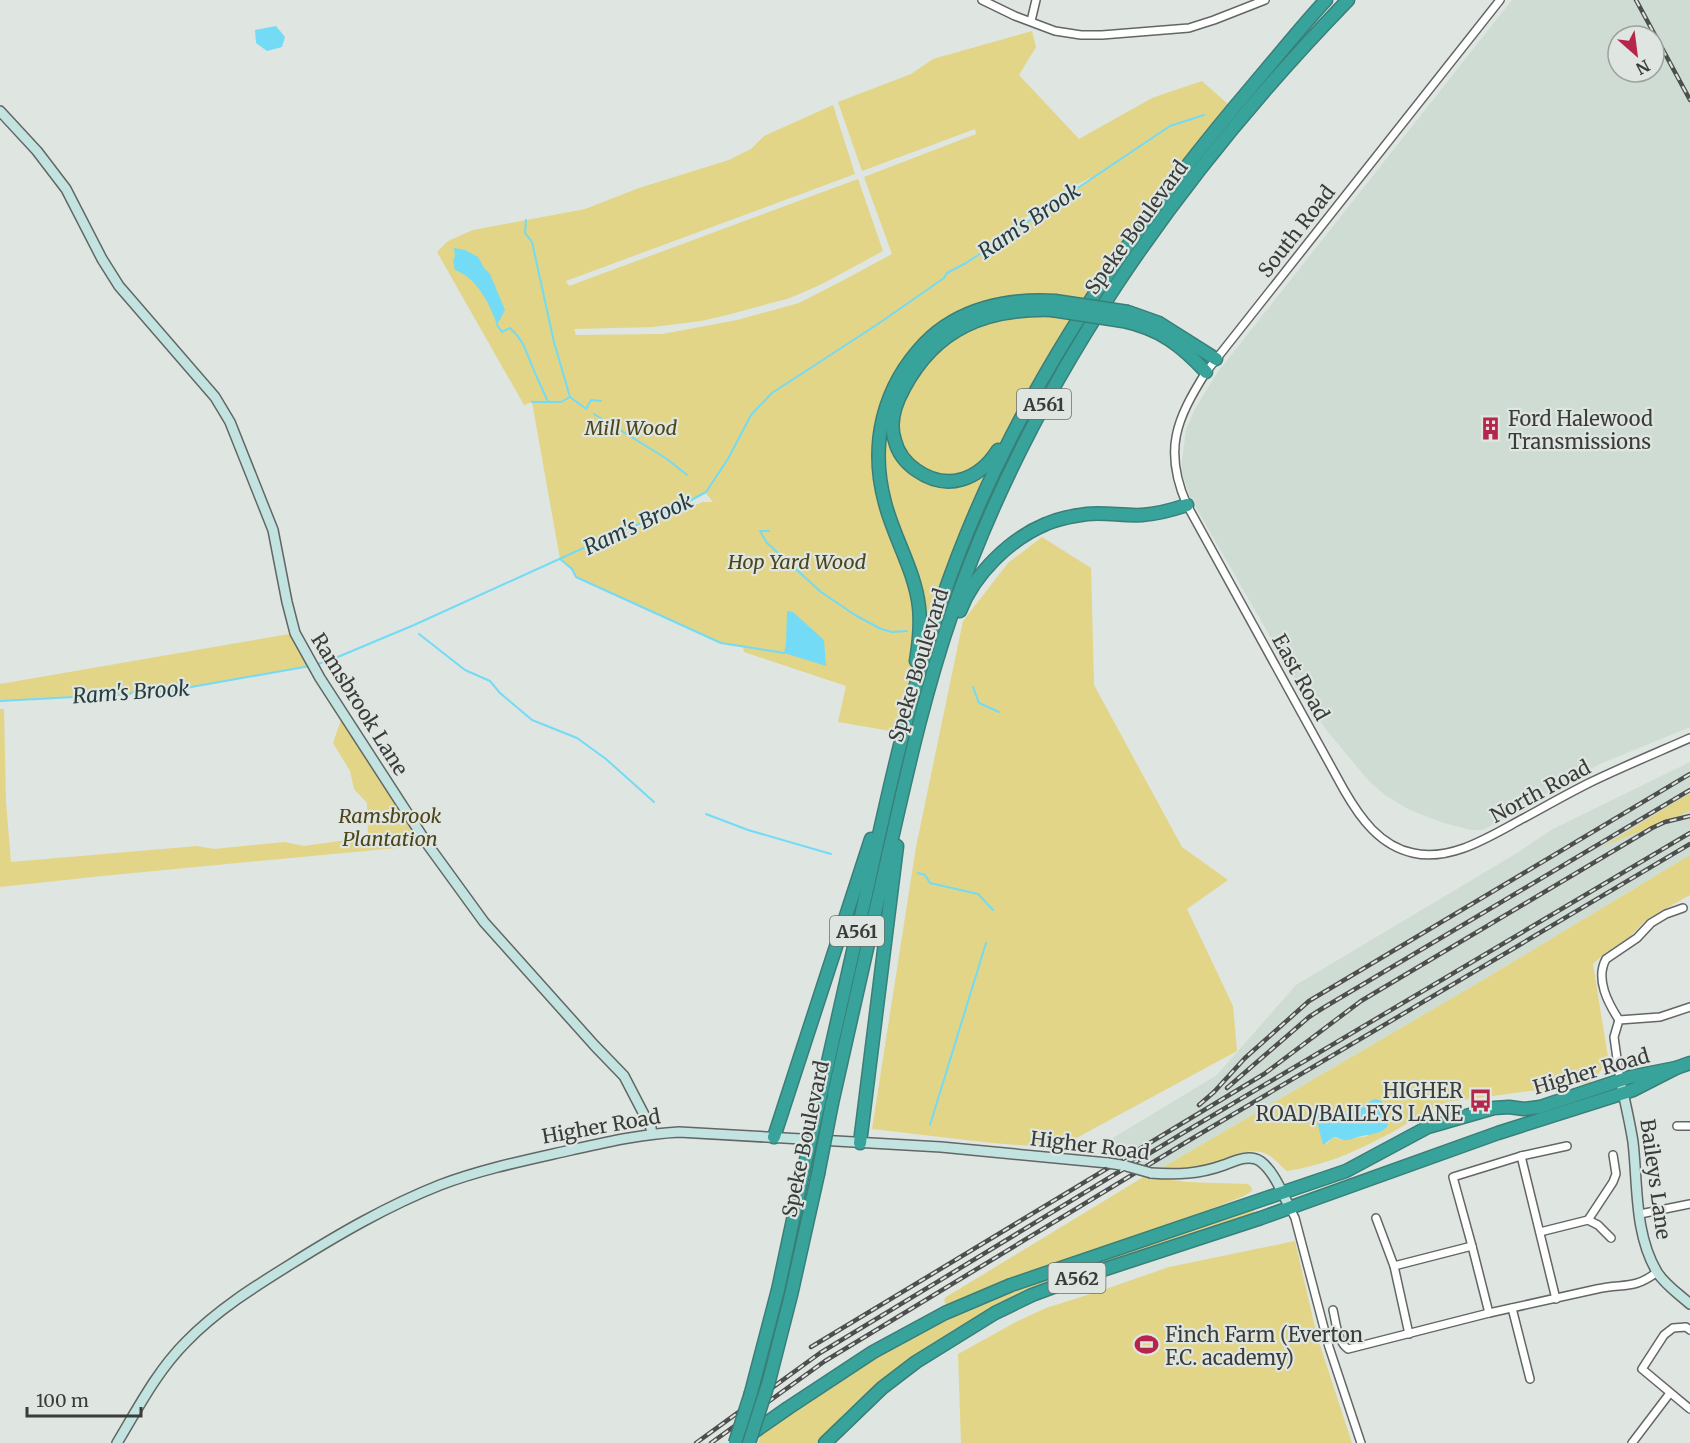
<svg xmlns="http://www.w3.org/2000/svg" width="1690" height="1443" font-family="Merriweather,serif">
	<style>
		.built { fill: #cedcd3; fill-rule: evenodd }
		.green { fill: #e2d587; fill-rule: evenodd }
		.water { fill: #73dbf5 }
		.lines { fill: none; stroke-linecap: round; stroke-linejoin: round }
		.stream { stroke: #73dbf5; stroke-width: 2 }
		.street-casing { stroke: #626764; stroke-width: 10 }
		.secondary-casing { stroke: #626764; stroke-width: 12 }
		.highway-casing { stroke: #397f79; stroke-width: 15 }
		.street { stroke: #fff; stroke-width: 7 }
		.secondary { stroke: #c3e3e1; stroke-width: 9 }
		.highway { stroke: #38a39a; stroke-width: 12 }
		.rail-casing { stroke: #4d4f4e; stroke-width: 4.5 }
		.rail { stroke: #dfe5e1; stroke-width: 2; stroke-dasharray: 7; stroke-linecap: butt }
		.secondary-bridge-casing { stroke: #626764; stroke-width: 12; stroke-linecap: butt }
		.highway-bridge-casing { stroke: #397f79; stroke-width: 15; stroke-linecap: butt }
		.secondary-bridge { stroke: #c3e3e1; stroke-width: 9 }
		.highway-bridge { stroke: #38a39a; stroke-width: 12 }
		.labels { text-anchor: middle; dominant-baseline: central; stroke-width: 4.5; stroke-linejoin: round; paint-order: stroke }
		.shield { fill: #dfe5e1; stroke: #6c6f6d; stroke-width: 1.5 }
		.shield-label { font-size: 18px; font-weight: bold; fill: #3a3c3b }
		.street-label { font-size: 20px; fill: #3a3c3b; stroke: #dfe5e1 }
		.poi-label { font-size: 20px; fill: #3a3c3b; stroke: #dfe5e1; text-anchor: start }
		.park-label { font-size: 20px; font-style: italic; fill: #4d4519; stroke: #dfe5e1 }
		.water-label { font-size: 21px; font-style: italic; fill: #243c42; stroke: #dfe5e1 }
	</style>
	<rect width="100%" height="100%" fill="#dfe5e1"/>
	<!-- built -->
	<g class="built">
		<path d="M1512,0h178v727l-90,37 -117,66h-13l-29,-8 -33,-13 -23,-14 -16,-14 -41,-49 -15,-21 -123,-214 -9,-27 5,-41 9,-20 22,-36zM1618,36h36v36h-36z"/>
		<path d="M1690,762v31l-12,9 6,11 6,-2v44l-207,125 -323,189 -3,1 -43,-12 -11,-14 114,-69 79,-90 221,-132 36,-24z"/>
	</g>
	<!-- green -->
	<g class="green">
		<path d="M1032,31l4,16 -17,28 60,64 73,-41 50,-17 27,24 -13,24 -70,90 -62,86c-23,-3 -46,-7 -69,-4 -67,7 -123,60 -134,126l12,1c0,-6 0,-12 2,-18 14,-56 69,-96 125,-100 10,0 22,-2 32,0 9,1 18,6 26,9 -32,52 -62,105 -87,160 -37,82 -66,167 -89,254l-64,-11 8,-36 -102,-34 -1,-5 -22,-4 -145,-66 -4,-8 -12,-10 -28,-157 -8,3 -87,-153 11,-11 25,-11 112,-21 54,-21 90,-28 22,-11 13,-13 69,-31 22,69 -289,107 3,5 289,-107 25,72 -61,33 -32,14 -59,16 -30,7 -48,6 -79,2 2,6 86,-1 75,-14 62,-17 43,-22 50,-27 -28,-77 112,-43 -1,-5 -113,42 -24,-69 73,-28 22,-15zM1090,178l1,1 -126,84 89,-67zM705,492l8,10h-10l-124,49 96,-42z"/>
		<path d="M1042,537l49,31 3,117 88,162 46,33 -41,29 46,97 4,45 -179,97 -66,-5 -120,-14 44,-282 47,-226 45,-58z"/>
		<path d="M295,633l17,33 -132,23 -14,4 -27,-5 -9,6 -130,7v-17z"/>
		<path d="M0,709h4l2,93 5,60 186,-16 17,3 70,-7 20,4 64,-9 -1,-34 -13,-14 -4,-18 -17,-28 10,-29 85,131 -326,31 -102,11z"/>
		<path d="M1690,793v18l-88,36z"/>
		<path d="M1690,855v40l-41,23 -7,6 -12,13 -25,16 -12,11 15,93c-2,8 -12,21 -19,26l-141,19c-24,9 -43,24 -65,35 -30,16 -62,29 -96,34 -9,-7 -14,-16 -26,-19 -17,-3 -30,5 -45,10 -18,5 -37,7 -56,7l323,-189zM1371,1100l-3,36 -26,4 -8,-3 -8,7 -4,-30c9,3 14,0 23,-1 13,-2 16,-4 26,-13z"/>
		<path d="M1145,1176l41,6 62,2 4,4v3l-8,5 -64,25 -166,57 -67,29 -3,-7 2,-3z"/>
		<path d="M1252,1207l4,8 -174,55 -55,22 -40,20 -32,17 -32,20 -77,63 -30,31h-58l3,-8 42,-31 66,-42 61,-36 54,-25 40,-16z"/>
		<path d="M1295,1241l22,95 35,107h-391l-3,-89 58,-32 30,-14 54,-17 69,-24z"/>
	</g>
	<!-- water -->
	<g class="water">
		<path d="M276,26l9,11 -3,10 -15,4 -11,-8 -1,-13z"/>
		<path d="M454,248l11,2 13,7 6,11 6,6 15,36 -8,15c-7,-21 -20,-47 -42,-55l-2,-9 2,-5z"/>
		<path d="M787,611l6,1 31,28 2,26 -42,-13 2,-9z"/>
		<path d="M1375,1099l7,2c13,26 7,31 -20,35 -6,1 -13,5 -19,4 -3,-1 -6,-3 -9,-3l-11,8 -7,-28 1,-3c5,0 9,2 14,2 5,0 25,-4 28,-7 6,-3 9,-8 16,-10z"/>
	</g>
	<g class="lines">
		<!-- stream -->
		<g class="stream">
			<path d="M526,220l-1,13 7,9 22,100 16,55 16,12 5,-9 10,1"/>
			<path d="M497,325l5,7 8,-4c13,11 16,23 22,38 5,12 11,24 16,36"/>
			<path d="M532,402h29l9,-5"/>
			<path d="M594,414l73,45 20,16"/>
			<path d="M769,531h-9l7,12 54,49 34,23 26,14 11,3 15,-1"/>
			<path d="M560,559l12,10 4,8 145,66 63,10"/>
			<path d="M419,634l46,36 25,11 10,12 32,27 45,18 29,21 48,43"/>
			<path d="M315,665l18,-6 81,-34 196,-89 65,-27 31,-17 22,-33 23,-44 21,-22 106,-69 66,-46 3,-5 19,-10 204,-137 34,-11"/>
			<path d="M973,687l6,16 20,9"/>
			<path d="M0,701l130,-7 9,-6 27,5 14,-4 130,-23"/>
			<path d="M706,814l42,16 83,24"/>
			<path d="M918,873l7,2 5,8 48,11 15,16"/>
			<path d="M930,1125l56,-182"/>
		</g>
		<defs>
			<g id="street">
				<path d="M982,0l33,16 40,15 26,4h21l87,-7 25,-8 51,-20"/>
				<path d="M1500,0l-294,372c-30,48 -43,78 -19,133l157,285c16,28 36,56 69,63 39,9 79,-18 111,-35 22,-12 43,-24 65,-35 33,-16 67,-30 101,-45"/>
				<path d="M1031,21l5,-21"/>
				<path d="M1619,1020c-11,-17 -24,-41 -13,-61l31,-21 14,-15 15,-9 17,-6"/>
				<path d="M1620,1080l-6,-43 5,-17 41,-3 30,-10"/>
				<path d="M1677,1126h13"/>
				<path d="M1521,1156l35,143"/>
				<path d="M1290,1208l5,10 34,129 32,96"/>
				<path d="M1640,1214l50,-10"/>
				<path d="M1376,1218l18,48 15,68"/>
				<path d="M1588,1220l25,-38 3,-8 -3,-19"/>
				<path d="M1540,1232l48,-12 10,5 13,13"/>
				<path d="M1394,1266l78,-20"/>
				<path d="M1512,1308l18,71"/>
				<path d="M1333,1310c3,12 4,31 15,39l141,-36 108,-24c26,-6 37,1 60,-17"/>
				<path d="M1489,1313l-17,-67 -19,-69 68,-21 46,-10"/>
				<path d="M1690,1330l-4,-3 -13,1 -9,7 -22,34 48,40"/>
				<path d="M1632,1443l38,-50"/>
			</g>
			<g id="secondary">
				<path d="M0,111l37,40 29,38 36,70 17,27 96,111 15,25 43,108 14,72 8,31 25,45 108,167 56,77 111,124 29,30 27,52 1,6"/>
				<path d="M1622,1088c4,18 8,35 11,54 5,43 1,91 24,130 8,13 22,22 33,32"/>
				<path d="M1151,1173c26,2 48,1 73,-8 11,-4 25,-11 36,-4 14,10 22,32 30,47"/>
				<path d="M117,1443c21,-35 40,-72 69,-101 31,-32 68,-55 105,-78 48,-30 96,-58 149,-79 42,-16 87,-25 131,-35 36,-8 71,-16 108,-18l262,15 167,16"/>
			</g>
			<g id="highway">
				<path d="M1128,312l31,11 57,36"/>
				<path d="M1123,321c37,8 58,24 83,51"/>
				<path d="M998,450c-19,30 -51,42 -82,20 -10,-7 -18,-17 -21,-29 -6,-17 0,-37 9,-53 32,-60 82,-80 148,-78"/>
				<path d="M960,611c14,-37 50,-72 86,-87 13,-6 27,-8 41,-10 18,-2 36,2 55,1 16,-1 30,-5 45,-10"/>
				<path d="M916,661c3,-18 5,-36 3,-54 -4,-36 -25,-69 -34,-104 -16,-59 -2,-116 40,-160 34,-35 84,-45 130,-42"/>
				<path d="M821,1093c16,-72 33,-144 49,-217 20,-92 41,-184 71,-273 65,-194 181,-364 313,-519 24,-28 47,-57 72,-84"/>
				<path d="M832,1103c19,-81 37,-162 55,-243 19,-83 37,-166 65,-247 79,-231 227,-439 396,-613"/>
				<path d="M774,1137l97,-298"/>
				<path d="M860,1143l37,-297"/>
				<path d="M769,1381l22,-86 27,-121"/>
				<path d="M751,1393l27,-103 25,-117"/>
				<path d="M738,1443l50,-35 85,-56 72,-39 66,-28 335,-114 82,-44 66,-19 15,-1 15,2 16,-2 90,-30 46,-9"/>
				<path d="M825,1443l57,-55 34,-26 79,-49 37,-18 43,-16 186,-61 237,-85 135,-43 43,-22 14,-5"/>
			</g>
		</defs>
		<!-- street casing -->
		<use href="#street" class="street-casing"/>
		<!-- secondary casing -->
		<use href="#secondary" class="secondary-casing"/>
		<!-- highway casing -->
		<use href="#highway" class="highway-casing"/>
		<!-- street -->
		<use href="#street" class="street"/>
		<!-- secondary -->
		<use href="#secondary" class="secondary"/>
		<!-- highway -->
		<use href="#highway" class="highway"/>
		<defs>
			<g id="rail">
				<path d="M1636,0l54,100"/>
				<path d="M1227,1088l82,-71 14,-9 367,-218"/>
				<path d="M1199,1105l15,-13 31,-34 64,-57 381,-227"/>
				<path d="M811,1347l453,-273 97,-73 291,-173 13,-6 25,-6"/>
				<path d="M696,1443l124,-90 363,-220 507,-300"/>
				<path d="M711,1443l114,-82 363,-220 502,-297"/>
			</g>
		</defs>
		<!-- rail casing -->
		<use href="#rail" class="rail-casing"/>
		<!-- rail -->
		<use href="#rail" class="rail"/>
		<defs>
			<g id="secondary-bridge">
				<path d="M1108,1163l13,2"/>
				<path d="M1126,1166l25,7"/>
			</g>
			<g id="highway-bridge">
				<path d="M1055,301l73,11"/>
				<path d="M1052,310l71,11"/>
				<path d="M803,1173l18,-80"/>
				<path d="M818,1174l14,-71"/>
				<path d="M735,1443l16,-50"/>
				<path d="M749,1443l20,-62"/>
			</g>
		</defs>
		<!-- secondary-bridge casing -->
		<use href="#secondary-bridge" class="secondary-bridge-casing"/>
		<!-- highway-bridge casing -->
		<use href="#highway-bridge" class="highway-bridge-casing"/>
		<!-- secondary-bridge -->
		<use href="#secondary-bridge" class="secondary-bridge"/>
		<!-- highway-bridge -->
		<use href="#highway-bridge" class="highway-bridge"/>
	</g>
	<!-- icons -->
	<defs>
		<symbol id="building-bare" viewBox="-9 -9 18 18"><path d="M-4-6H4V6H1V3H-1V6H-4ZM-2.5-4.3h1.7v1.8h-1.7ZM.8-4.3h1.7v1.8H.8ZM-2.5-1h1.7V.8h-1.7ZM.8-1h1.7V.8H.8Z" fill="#b6254a" stroke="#dfe5e1" stroke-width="2.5" paint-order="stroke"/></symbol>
		<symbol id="bus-bare" viewBox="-9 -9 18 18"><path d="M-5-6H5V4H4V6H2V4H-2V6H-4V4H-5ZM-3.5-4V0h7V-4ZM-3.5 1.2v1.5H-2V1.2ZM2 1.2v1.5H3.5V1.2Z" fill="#b6254a" stroke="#dfe5e1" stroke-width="2.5" paint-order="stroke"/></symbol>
		<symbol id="stadium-bare" viewBox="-9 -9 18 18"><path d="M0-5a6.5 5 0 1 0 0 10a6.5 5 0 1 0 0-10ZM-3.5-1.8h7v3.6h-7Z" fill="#b6254a" stroke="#dfe5e1" stroke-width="2.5" paint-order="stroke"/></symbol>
	</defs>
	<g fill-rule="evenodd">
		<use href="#building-bare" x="1474" y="412" width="33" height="33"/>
		<use href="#bus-bare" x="1464" y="1084" width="33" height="33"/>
		<use href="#stadium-bare" x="1130" y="1328" width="33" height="33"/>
	</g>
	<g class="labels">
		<!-- shield labels -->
		<g class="shield">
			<rect x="1017" y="389" width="54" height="30" rx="4.5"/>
			<rect x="830" y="916" width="54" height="30" rx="4.5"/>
			<rect x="1048.5" y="1263" width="57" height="30" rx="4.5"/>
		</g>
		<g class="shield-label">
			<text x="1044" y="404">A561</text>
			<text x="857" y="931">A561</text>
			<text x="1077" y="1278">A562</text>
		</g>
		<!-- street labels -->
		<g class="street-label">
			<text transform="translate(1136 227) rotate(-54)">Speke Boulevard</text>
			<text transform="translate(1296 231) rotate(-52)">South Road</text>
			<text transform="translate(918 665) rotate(-73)">Speke Boulevard</text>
			<text transform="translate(1301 677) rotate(61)">East Road</text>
			<text transform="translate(360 704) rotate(58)">Ramsbrook Lane</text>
			<text transform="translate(1540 791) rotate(-28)">North Road</text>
			<text transform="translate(1591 1071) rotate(-16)">Higher Road</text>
			<text transform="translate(601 1126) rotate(-10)">Higher Road</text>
			<text transform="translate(805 1139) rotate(-78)">Speke Boulevard</text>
			<text transform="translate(1090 1145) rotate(7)">Higher Road</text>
			<text transform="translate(1656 1179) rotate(82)">Baileys Lane</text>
		</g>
		<!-- poi labels -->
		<g class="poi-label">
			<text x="1508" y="418">Ford Halewood<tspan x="1508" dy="23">Transmissions</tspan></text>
			<text x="1463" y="1090" text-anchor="end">HIGHER<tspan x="1463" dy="23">ROAD/BAILEYS LANE</tspan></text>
			<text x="1165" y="1334">Finch Farm (Everton<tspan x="1165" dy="23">F.C. academy)</tspan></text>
		</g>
		<!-- park labels -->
		<g class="park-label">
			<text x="631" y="427">Mill Wood</text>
			<text x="797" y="561">Hop Yard Wood</text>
			<text x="390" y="815">Ramsbrook<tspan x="390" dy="23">Plantation</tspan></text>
		</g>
		<!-- water labels -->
		<g class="water-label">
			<text transform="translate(1029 221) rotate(-34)">Ram's Brook</text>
			<text transform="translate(638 524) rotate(-25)">Ram's Brook</text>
			<text transform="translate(131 692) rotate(-4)">Ram's Brook</text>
		</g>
	</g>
	<!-- north arrow -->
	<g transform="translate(1636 54) rotate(152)"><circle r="28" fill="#dfe5e1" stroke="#9da19f" stroke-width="1.5"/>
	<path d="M0-4.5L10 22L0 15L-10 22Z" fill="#b6254a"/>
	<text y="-9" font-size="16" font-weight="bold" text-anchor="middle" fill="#3a3c3b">N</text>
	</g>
	<!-- scale -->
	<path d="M27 1407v9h114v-9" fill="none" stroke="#3a3c3b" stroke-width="3"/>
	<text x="36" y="1407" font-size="18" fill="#3a3c3b" stroke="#dfe5e1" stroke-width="4.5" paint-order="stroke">100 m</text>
</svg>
